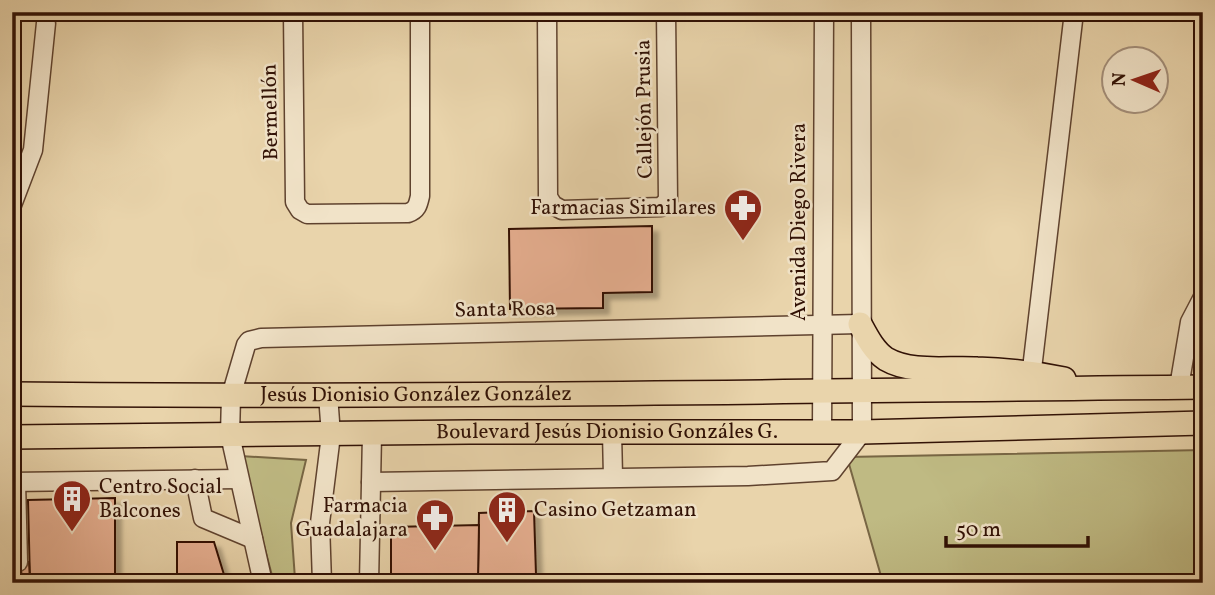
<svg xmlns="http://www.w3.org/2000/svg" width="1215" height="595" font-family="Vollkorn,serif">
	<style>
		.green { fill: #bfba83; stroke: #786644; stroke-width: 2 }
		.building { fill: #e8b092; stroke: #311105; stroke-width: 2; filter: url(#shadow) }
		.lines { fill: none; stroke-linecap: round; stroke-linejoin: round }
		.minor-casing { stroke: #5f422e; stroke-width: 21 }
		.major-casing { stroke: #311105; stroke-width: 26 }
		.minor { stroke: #f1e3c8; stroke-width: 18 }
		.major { stroke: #e9d4ab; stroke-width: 23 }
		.labels { text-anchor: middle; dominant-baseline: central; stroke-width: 5; stroke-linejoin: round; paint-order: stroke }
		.street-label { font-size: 21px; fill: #311105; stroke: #f1e3c8 }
		.poi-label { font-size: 21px; fill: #311105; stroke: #f1e3c8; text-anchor: end }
	</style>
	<defs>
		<filter id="shadow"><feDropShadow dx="6" dy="6" stdDeviation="2" flood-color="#0004"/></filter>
	</defs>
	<rect width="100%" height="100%" fill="#e9d4ab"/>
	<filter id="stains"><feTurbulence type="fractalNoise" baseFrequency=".00286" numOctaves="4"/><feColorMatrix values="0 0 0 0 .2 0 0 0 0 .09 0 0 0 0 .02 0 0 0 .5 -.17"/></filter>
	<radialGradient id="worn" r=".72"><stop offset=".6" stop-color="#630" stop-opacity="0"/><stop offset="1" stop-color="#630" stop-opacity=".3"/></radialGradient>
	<!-- green -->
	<g class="green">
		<path d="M1203,450v133h-320l-36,-126z"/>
		<path d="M240,456l66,4 -15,63 4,56 -21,4z"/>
	</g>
	<!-- building -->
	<g class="building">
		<path d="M652,226v66l-49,1v15l-93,1 -1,-80z"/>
		<path d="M115,498v83h-85l-2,-81z"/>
		<path d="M534,511l2,64 -58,2 1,-64z"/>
		<path d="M479,525l-1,52h-87v-50z"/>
		<path d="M177,542h37l11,36h-48z"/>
		<path d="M12,561l17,1 1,19 -18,1z"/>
	</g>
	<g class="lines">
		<defs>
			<g id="minor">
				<path d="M293,12l2,190 5,8 7,4 101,-1c9,-3 10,-8 12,-17v-184"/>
				<path d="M547,12l1,185 5,8 9,5 99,-3 7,-7 -2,-188"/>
				<path d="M12,205l21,-55 13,-127"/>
				<path d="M1030,386l44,-374"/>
				<path d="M1179,387l11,-65 13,-25"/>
				<path d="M612,432l1,45"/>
				<path d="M822,433l2,-421"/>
				<path d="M195,479l8,39 50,21"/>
				<path d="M12,482l226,-3"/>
				<path d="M16,482l2,80"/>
				<path d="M371,482l377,-6 84,-5 30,-39 -1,-420"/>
				<path d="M18,582v1"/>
				<path d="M263,583l-33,-148 1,-39 15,-51 3,-4 12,-3 599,-14"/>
				<path d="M322,583l-2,-60 11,-88 -3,-40"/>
				<path d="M369,583l3,-149"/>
			</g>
			<g id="major">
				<path d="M860,324c7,13 14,27 26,35 26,15 62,8 91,10 30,1 58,4 87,10"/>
				<path id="s1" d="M12,394c397,4 794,-3 1191,-7"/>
				<path id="s2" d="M12,437l457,-5h393l341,-9"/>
			</g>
		</defs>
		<!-- minor casing -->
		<use href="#minor" class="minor-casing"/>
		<!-- major casing -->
		<use href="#major" class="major-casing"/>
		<!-- minor -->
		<use href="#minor" class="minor"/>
		<!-- major -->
		<use href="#major" class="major"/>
	</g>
	<!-- icons -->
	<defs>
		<symbol id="pharmacy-pin" viewBox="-11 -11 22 30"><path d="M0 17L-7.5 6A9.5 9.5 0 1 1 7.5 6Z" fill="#8f2418" stroke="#f1e3c8"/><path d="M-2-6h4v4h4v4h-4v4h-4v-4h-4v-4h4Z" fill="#fff"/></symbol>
		<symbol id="building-pin" viewBox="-11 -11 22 30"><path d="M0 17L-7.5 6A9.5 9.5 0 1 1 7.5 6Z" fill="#8f2418" stroke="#f1e3c8"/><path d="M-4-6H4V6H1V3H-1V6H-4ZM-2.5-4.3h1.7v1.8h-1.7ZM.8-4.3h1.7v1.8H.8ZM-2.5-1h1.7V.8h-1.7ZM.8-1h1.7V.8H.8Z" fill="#fff"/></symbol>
	</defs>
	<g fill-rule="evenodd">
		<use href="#pharmacy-pin" x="721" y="186" width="44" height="60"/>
		<use href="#building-pin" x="50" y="477" width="44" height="60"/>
		<use href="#building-pin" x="485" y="488" width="44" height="60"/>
		<use href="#pharmacy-pin" x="413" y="496" width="44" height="60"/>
	</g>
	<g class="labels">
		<!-- street labels -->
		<g class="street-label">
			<text transform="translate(645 109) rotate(-91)">Callejón Prusia</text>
			<text transform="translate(271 112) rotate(-91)">Bermellón</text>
			<text transform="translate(799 222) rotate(-90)">Avenida Diego Rivera</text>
			<text transform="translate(505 310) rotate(-1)">Santa Rosa</text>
			<text stroke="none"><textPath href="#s1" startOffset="404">Jesús Dionisio González González</textPath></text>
			<text stroke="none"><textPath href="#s2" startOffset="595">Boulevard Jesús Dionisio Gonzáles G.</textPath></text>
		</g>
		<!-- poi labels -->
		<g class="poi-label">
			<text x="716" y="208">Farmacias Similares</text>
			<text x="99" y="487" text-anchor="start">Centro Social<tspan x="99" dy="24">Balcones</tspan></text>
			<text x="408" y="506">Farmacia<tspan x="408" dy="24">Guadalajara</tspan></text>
			<text x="534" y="510" text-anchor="start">Casino Getzaman</text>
		</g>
	</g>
	<!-- margin -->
	<rect width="1215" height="595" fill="none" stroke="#e9d4ab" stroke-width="42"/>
	<rect x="14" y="14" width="1187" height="567" fill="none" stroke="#311105" stroke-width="3.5"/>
	<rect x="21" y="21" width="1173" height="553" fill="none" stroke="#311105" stroke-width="2"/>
	<!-- north arrow -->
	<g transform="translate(1135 80) rotate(272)"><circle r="33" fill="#f1e3c8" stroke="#a48f7a" stroke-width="2"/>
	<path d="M0-5L12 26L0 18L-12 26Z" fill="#8f2418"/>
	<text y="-10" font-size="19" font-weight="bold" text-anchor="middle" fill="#311105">N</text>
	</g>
	<!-- scale -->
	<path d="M946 536v10h142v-10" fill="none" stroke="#311105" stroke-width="3.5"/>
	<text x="956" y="536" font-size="21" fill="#311105" stroke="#f1e3c8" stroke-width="5" paint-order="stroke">50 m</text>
	<rect width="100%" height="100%" filter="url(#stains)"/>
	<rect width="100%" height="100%" fill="url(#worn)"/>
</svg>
